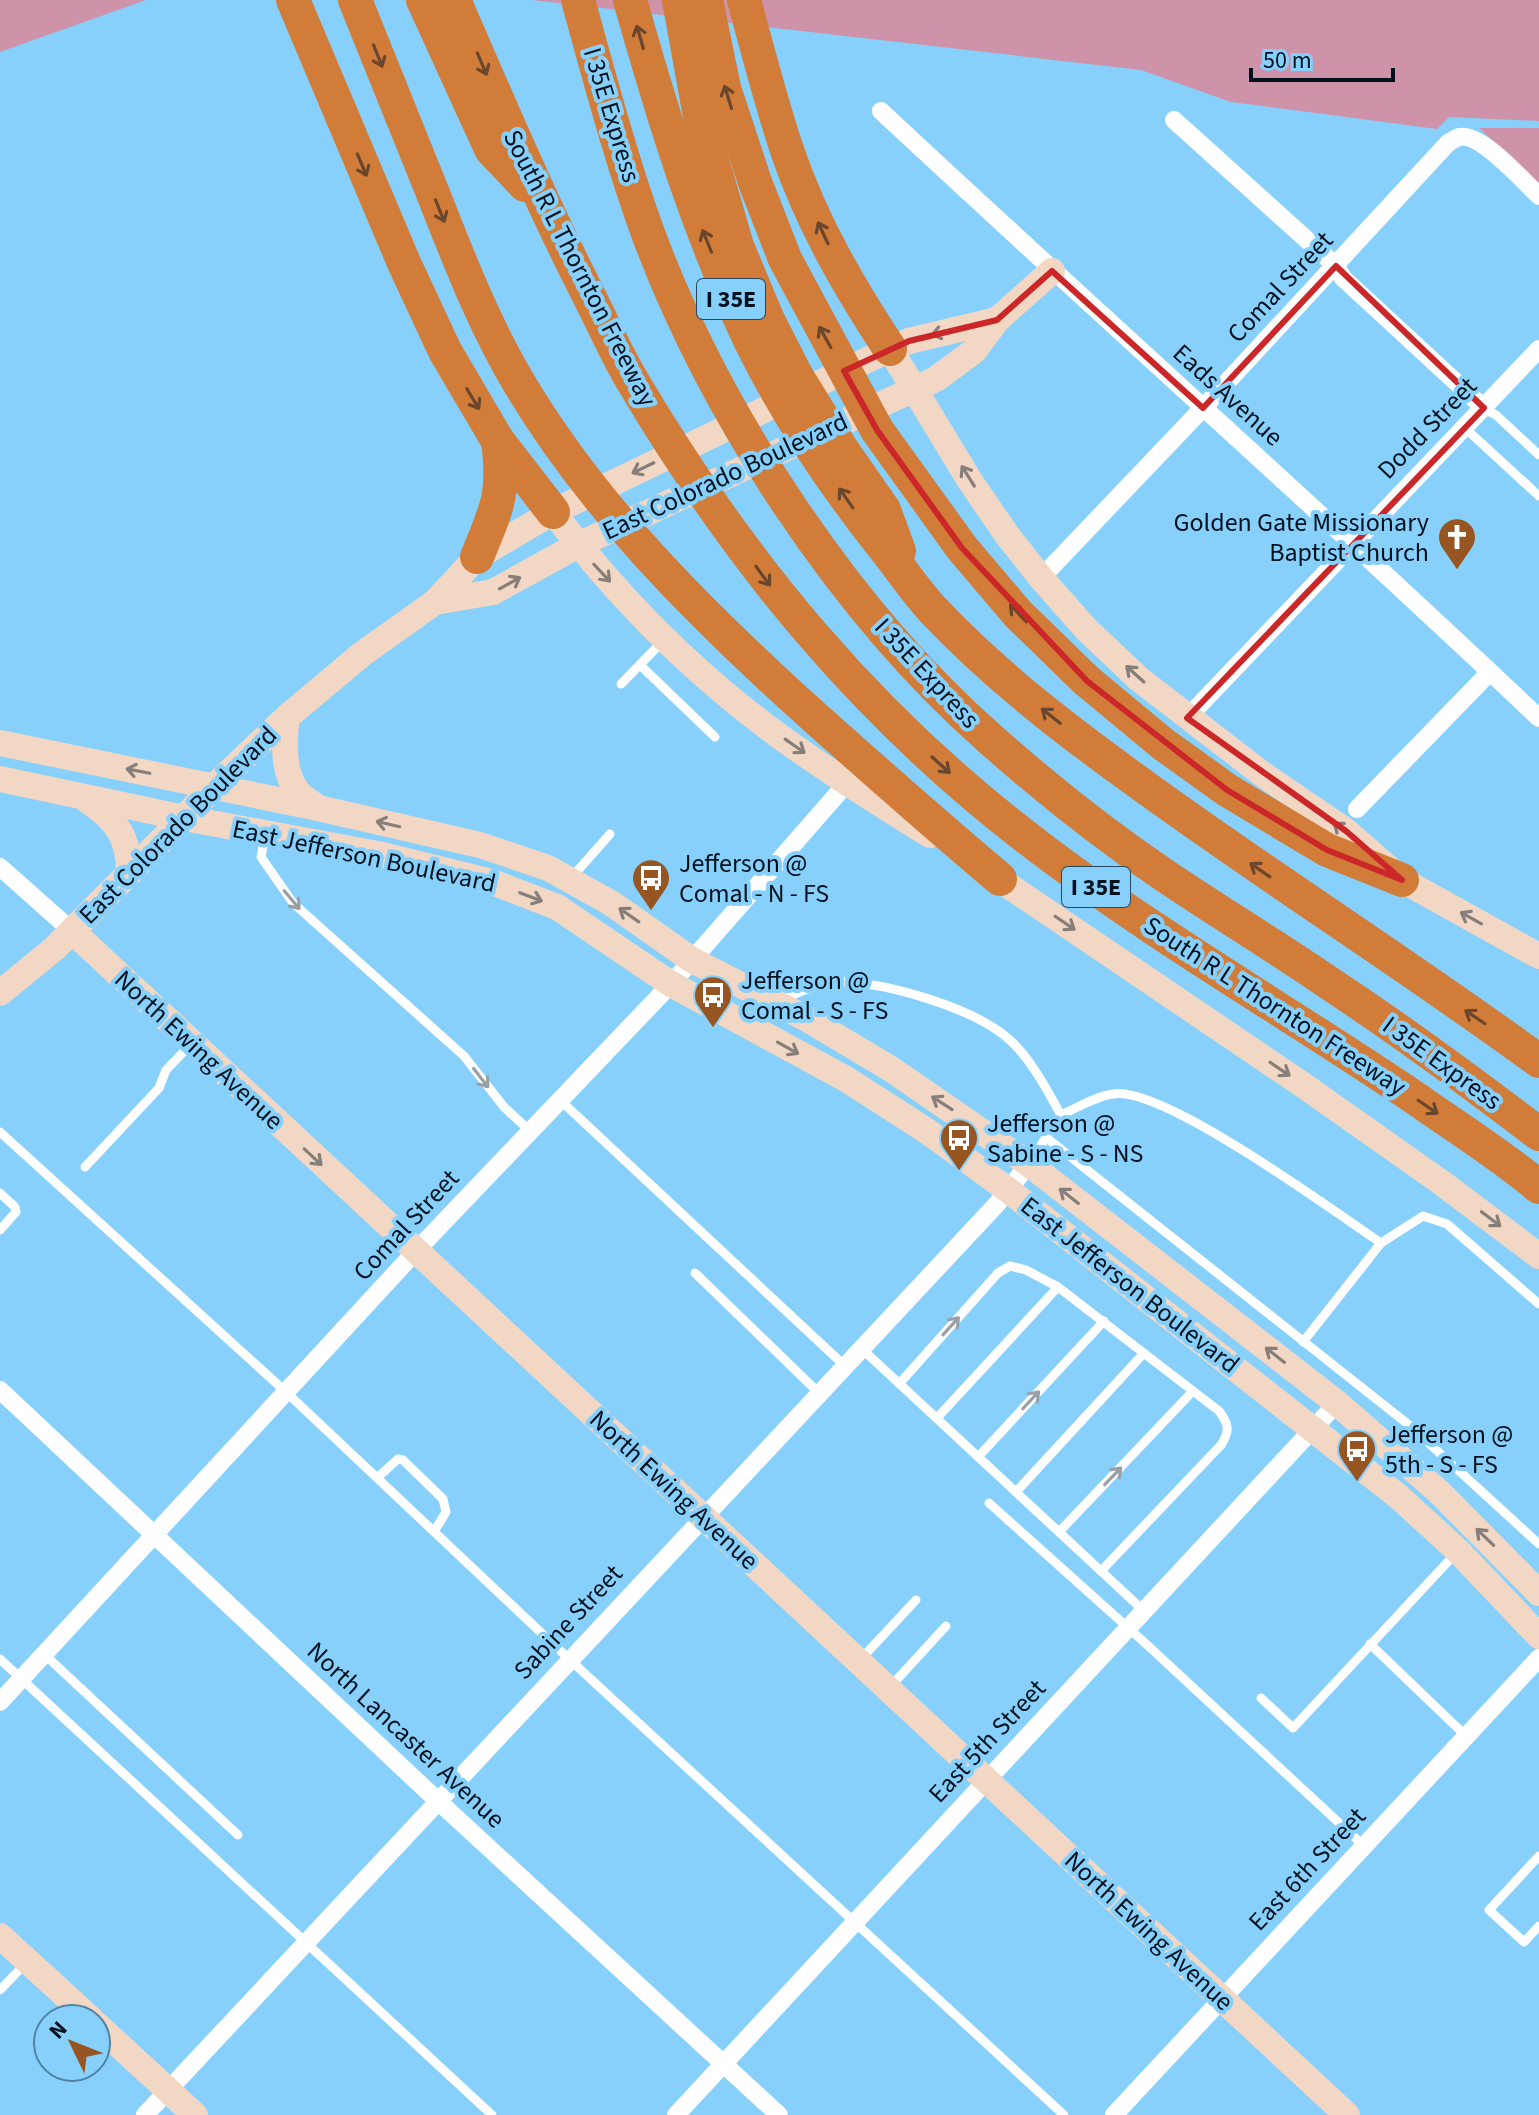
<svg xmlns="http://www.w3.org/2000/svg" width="1539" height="2115" font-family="'Source Sans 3',sans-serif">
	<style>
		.green { fill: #cf93a9 }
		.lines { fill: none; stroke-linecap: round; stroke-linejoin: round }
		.lane { stroke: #fff; stroke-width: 9 }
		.street { stroke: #fff; stroke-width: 18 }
		.secondary { stroke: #f2d8c4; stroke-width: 26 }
		.highway { stroke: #d27c39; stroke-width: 34 }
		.oneway { stroke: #69462c }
		.oneway2 { stroke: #857e79 }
		.oneway3 { stroke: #99a0a5 }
		.marked { fill: none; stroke: #cb2728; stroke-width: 6; stroke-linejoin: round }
		.labels { text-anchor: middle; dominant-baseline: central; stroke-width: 8; stroke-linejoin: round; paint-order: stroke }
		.shield { fill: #87d0fc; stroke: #284a61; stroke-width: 2 }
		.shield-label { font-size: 24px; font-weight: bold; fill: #00111e }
		.street-label { font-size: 26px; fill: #00111e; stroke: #87d0fc }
		.poi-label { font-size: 26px; fill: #00111e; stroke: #87d0fc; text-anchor: start }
	</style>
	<rect width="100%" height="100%" fill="#87d0fc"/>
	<!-- green -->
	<g class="green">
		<path d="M0,0h146l-146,52z"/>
		<path d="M532,0h1007v121l-90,-4 -12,12 -206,-27 -90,-32z"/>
		<path d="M1479,128h60v55z"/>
	</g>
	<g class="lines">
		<!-- lane -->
		<g class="lane">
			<path d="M1484,409l12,6 43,40"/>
			<path d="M1465,428l74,68"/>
			<path d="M640,665l75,72"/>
			<path d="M621,684l42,-43"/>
			<path d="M265,836l-4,21 32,46 171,153 40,51 26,24"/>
			<path d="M572,877l38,-43"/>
			<path d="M782,1000c19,-9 38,-18 59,-18 48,1 138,27 172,61 20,20 34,47 48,72l-30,45"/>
			<path d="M560,1100l285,266"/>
			<path d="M1061,1115c16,-7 35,-19 52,-21 49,-9 222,118 268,149l42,-27 24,8 92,80"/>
			<path d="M0,1132l286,260 283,267 495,456"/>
			<path d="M1048,1139l361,286 130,119"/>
			<path d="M85,1167l74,-79 7,-18 25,-26"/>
			<path d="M0,1193l15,14 1,5 -16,18"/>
			<path d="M695,1273l125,121"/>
			<path d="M1303,1342l78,-99"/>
			<path d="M862,1349l282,262"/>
			<path d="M899,1384l99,-111 12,-7 16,4 32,17 161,124c10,13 11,20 2,34l-120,126"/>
			<path d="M937,1418l121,-131"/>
			<path d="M978,1457l126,-136"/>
			<path d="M378,1477l20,-18 5,1 40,39 3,13 -11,18"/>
			<path d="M1016,1492l128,-139"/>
			<path d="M989,1503l155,139 220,204"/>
			<path d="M1059,1532l134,-141"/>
			<path d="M1370,1644l96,92"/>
			<path d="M44,1654l194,181"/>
			<path d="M0,1659l492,456"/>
			<path d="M861,1659l55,-59"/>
			<path d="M891,1686l55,-60"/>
			<path d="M1261,1698l32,30 163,-175"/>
			<path d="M1539,1856l-50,54 35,32 15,-16"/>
			<path d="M0,1990l25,-26"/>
		</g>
		<!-- street -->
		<g class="street">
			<path d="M881,111c218,204 442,402 658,607"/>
			<path d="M1174,120l162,146 7,12 141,130"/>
			<path d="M1041,578l162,-170 245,-265c4,-2 7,-5 11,-6 22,-5 64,44 80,59"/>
			<path d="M1187,718l352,-369"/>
			<path d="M1357,809l133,-137"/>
			<path d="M0,867l72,64"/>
			<path d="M0,1390l439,412 340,313"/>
			<path d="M0,1702l415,-450 256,-268 176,-201"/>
			<path d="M145,2115l851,-910 33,-41"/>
			<path d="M676,2115l661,-712"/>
			<path d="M1114,2115l425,-457"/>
		</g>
		<!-- secondary -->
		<g class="secondary">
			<path d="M890,349l80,132 37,54 34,43 46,52 52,49 122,94 85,58 56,49 137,76"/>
			<path d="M553,512c60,79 131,152 210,212 53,40 111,76 167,111"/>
			<path d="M435,602l58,-10 85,-47 358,-166 38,-28 23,-31 55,-49"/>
			<path d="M287,717c-3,22 -5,56 11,75 5,6 14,11 20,16"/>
			<path d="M0,743l318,65 162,37 68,23 63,35 81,57 117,60 82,49 138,95 308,239 102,89 100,101"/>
			<path d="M0,779l184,39 199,37 109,27 65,25 114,77 175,95 81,52 81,59 391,307 59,54 81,85"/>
			<path d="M87,800c29,20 42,36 42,73"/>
			<path d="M984,869l319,216 139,98 97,73"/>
			<path d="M72,931l1275,1184"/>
			<path d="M0,993l55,-45 172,-174 60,-57 75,-63 73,-52 42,-45 76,-45 337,-163 19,-8 88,-21"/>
			<path d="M0,1936l91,83"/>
			<path d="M96,2024l99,91"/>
		</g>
		<!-- highway -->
		<g class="highway">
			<path d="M293,0l111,263 41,88 53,90 55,71"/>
			<path d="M355,0c26,65 53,131 79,196 26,66 51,131 88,192 72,119 168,215 269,308 69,62 138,123 209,183"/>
			<path d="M423,0l68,149 34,36"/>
			<path d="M454,0c43,99 85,198 134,294 15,29 28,60 45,88 108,182 236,337 406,465 121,92 254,168 379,253 41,29 83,55 121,87"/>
			<path d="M578,0c22,79 43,160 71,236 67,179 196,375 339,501 55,49 115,97 176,138 56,38 113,72 168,110 71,47 139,97 207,149"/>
			<path d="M630,0c33,117 68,232 121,342 35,72 84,144 134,207 16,20 31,43 49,62 68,72 149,132 229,189 124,89 253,171 376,261"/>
			<path d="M679,0l22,122 36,124 31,74 28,55 45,73 43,62 15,41"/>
			<path d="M706,0l18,88 31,94 30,77 92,171 85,118 56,66 69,67 76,63 64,46 100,60 75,30"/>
			<path d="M744,0c14,51 27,103 44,153 24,70 61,134 102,196"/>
			<path d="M477,557c20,-49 28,-62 21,-116"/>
		</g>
	</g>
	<!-- one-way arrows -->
	<defs><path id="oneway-shaft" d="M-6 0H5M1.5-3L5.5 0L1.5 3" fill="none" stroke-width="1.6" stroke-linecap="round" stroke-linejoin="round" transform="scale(2)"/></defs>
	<g class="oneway">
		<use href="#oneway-shaft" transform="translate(640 37) rotate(-106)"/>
		<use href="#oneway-shaft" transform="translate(378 56) rotate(68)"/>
		<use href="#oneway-shaft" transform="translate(482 64) rotate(67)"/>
		<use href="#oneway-shaft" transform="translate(728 97) rotate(-107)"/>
		<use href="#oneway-shaft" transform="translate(362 165) rotate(67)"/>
		<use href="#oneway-shaft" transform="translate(440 211) rotate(68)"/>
		<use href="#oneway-shaft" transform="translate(823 233) rotate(-115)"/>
		<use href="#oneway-shaft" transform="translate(707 241) rotate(-112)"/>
		<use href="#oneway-shaft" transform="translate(825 337) rotate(-119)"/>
		<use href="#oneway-shaft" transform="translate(473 399) rotate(59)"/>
		<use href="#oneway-shaft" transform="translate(846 498) rotate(-125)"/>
		<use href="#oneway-shaft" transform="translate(763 576) rotate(54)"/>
		<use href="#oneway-shaft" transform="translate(1018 613) rotate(-133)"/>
		<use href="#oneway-shaft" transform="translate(1051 716) rotate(-142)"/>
		<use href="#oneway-shaft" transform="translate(941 765) rotate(42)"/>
		<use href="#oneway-shaft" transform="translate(1260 870) rotate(-145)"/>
		<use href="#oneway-shaft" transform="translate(1475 1017) rotate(-146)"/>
		<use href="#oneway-shaft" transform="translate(1428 1107) rotate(34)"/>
	</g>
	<g class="oneway2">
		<use href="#oneway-shaft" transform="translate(943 332) rotate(166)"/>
		<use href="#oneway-shaft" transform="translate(643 468) rotate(154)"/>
		<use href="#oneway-shaft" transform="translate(968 476) rotate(-122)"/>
		<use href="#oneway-shaft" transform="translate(602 573) rotate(47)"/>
		<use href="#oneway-shaft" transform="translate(510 583) rotate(-29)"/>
		<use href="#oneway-shaft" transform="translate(1135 674) rotate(-138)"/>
		<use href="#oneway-shaft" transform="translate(795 746) rotate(35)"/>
		<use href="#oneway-shaft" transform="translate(138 771) rotate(-169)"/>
		<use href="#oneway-shaft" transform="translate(388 824) rotate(-167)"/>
		<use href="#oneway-shaft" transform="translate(1343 830) rotate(-143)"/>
		<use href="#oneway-shaft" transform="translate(531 897) rotate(21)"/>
		<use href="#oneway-shaft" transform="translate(629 915) rotate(-145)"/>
		<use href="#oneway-shaft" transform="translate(1471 918) rotate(-151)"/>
		<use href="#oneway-shaft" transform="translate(1065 923) rotate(34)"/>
		<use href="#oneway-shaft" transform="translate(788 1048) rotate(29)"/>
		<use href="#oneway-shaft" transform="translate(1280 1069) rotate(34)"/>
		<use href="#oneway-shaft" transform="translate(942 1103) rotate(-147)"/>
		<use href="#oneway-shaft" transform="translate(313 1157) rotate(43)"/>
		<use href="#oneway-shaft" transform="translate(1069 1196) rotate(-142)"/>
		<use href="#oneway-shaft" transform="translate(1491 1219) rotate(37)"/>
		<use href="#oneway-shaft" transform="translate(1275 1355) rotate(-142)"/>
		<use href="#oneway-shaft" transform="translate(1485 1537) rotate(-136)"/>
	</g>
	<g class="oneway3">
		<use href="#oneway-shaft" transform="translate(292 900) rotate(50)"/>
		<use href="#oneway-shaft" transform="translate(481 1078) rotate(52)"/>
		<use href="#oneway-shaft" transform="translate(951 1326) rotate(-48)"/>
		<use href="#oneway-shaft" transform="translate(1031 1400) rotate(-47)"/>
		<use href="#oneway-shaft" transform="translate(1113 1476) rotate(-46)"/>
	</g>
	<!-- marked area -->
	<path class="marked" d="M1336,266l148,142 -297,310 159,113 56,49 -75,-30 -100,-60 -140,-109 -125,-133 -85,-118 -33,-59 65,-30 88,-21 55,-49 151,137z"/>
	<!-- icons -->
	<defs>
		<symbol id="church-pin" viewBox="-11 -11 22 30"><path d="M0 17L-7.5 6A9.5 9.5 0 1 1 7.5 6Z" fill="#965521" stroke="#87d0fc"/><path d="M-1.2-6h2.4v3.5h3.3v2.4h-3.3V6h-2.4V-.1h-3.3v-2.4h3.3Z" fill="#fff"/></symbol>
		<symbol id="bus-pin" viewBox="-11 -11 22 30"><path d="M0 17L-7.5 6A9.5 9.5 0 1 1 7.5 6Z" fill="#965521" stroke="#87d0fc"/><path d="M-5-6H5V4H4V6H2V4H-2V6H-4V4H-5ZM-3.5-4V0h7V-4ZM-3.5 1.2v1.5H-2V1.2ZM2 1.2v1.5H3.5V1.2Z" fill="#fff"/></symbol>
	</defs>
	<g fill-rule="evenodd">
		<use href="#church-pin" x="1435" y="515" width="44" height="60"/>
		<use href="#bus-pin" x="629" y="856" width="44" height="60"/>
		<use href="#bus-pin" x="691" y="973" width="44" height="60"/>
		<use href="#bus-pin" x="937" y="1116" width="44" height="60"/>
		<use href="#bus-pin" x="1335" y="1427" width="44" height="60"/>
	</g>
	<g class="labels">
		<!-- shield labels -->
		<g class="shield">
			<rect x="697" y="279" width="68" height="40" rx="6"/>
			<rect x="1062" y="867" width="68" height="40" rx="6"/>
		</g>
		<g class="shield-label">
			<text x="731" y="299">I 35E</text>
			<text x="1096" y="887">I 35E</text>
		</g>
		<!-- street labels -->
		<g class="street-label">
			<text transform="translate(612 115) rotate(73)">I 35E Express</text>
			<text transform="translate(580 268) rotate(63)">South R L Thornton Freeway</text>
			<text transform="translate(1280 287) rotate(-47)">Comal Street</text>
			<text transform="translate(1228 395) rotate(42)">Eads Avenue</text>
			<text transform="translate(1427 428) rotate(-46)">Dodd Street</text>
			<text transform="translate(725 476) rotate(-25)">East Colorado Boulevard</text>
			<text transform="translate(927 673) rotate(47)">I 35E Express</text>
			<text transform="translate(178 825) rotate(-45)">East Colorado Boulevard</text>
			<text transform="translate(364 856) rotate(12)">East Jefferson Boulevard</text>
			<text transform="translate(1275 1006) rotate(33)">South R L Thornton Freeway</text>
			<text transform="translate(199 1050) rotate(43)">North Ewing Avenue</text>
			<text transform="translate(1442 1063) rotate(36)">I 35E Express</text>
			<text transform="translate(406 1225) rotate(-47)">Comal Street</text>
			<text transform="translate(1130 1285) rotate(38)">East Jefferson Boulevard</text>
			<text transform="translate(674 1490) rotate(43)">North Ewing Avenue</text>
			<text transform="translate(568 1622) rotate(-47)">Sabine Street</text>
			<text transform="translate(406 1735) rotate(43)">North Lancaster Avenue</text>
			<text transform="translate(987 1741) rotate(-47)">East 5th Street</text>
			<text transform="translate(1307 1869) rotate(-47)">East 6th Street</text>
			<text transform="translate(1149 1931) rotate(43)">North Ewing Avenue</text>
		</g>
		<!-- poi labels -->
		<g class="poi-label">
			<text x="1429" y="522" text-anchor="end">Golden Gate Missionary<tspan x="1429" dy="30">Baptist Church</tspan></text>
			<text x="679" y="863">Jefferson @<tspan x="679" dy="30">Comal - N - FS</tspan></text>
			<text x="741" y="980">Jefferson @<tspan x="741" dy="30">Comal - S - FS</tspan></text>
			<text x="987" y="1123">Jefferson @<tspan x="987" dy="30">Sabine - S - NS</tspan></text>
			<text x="1385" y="1434">Jefferson @<tspan x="1385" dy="30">5th - S - FS</tspan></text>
		</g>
	</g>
	<!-- north arrow -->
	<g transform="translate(72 2043) rotate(313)"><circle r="38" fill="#87d0fc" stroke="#5184a3" stroke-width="2"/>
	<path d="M0-6L14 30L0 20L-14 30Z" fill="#965521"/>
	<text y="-12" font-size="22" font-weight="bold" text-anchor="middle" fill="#00111e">N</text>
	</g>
	<!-- scale -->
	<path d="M1251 68v12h142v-12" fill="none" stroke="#00111e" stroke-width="4"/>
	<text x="1263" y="68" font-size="24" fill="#00111e" stroke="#87d0fc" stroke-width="6" paint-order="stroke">50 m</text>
</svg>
